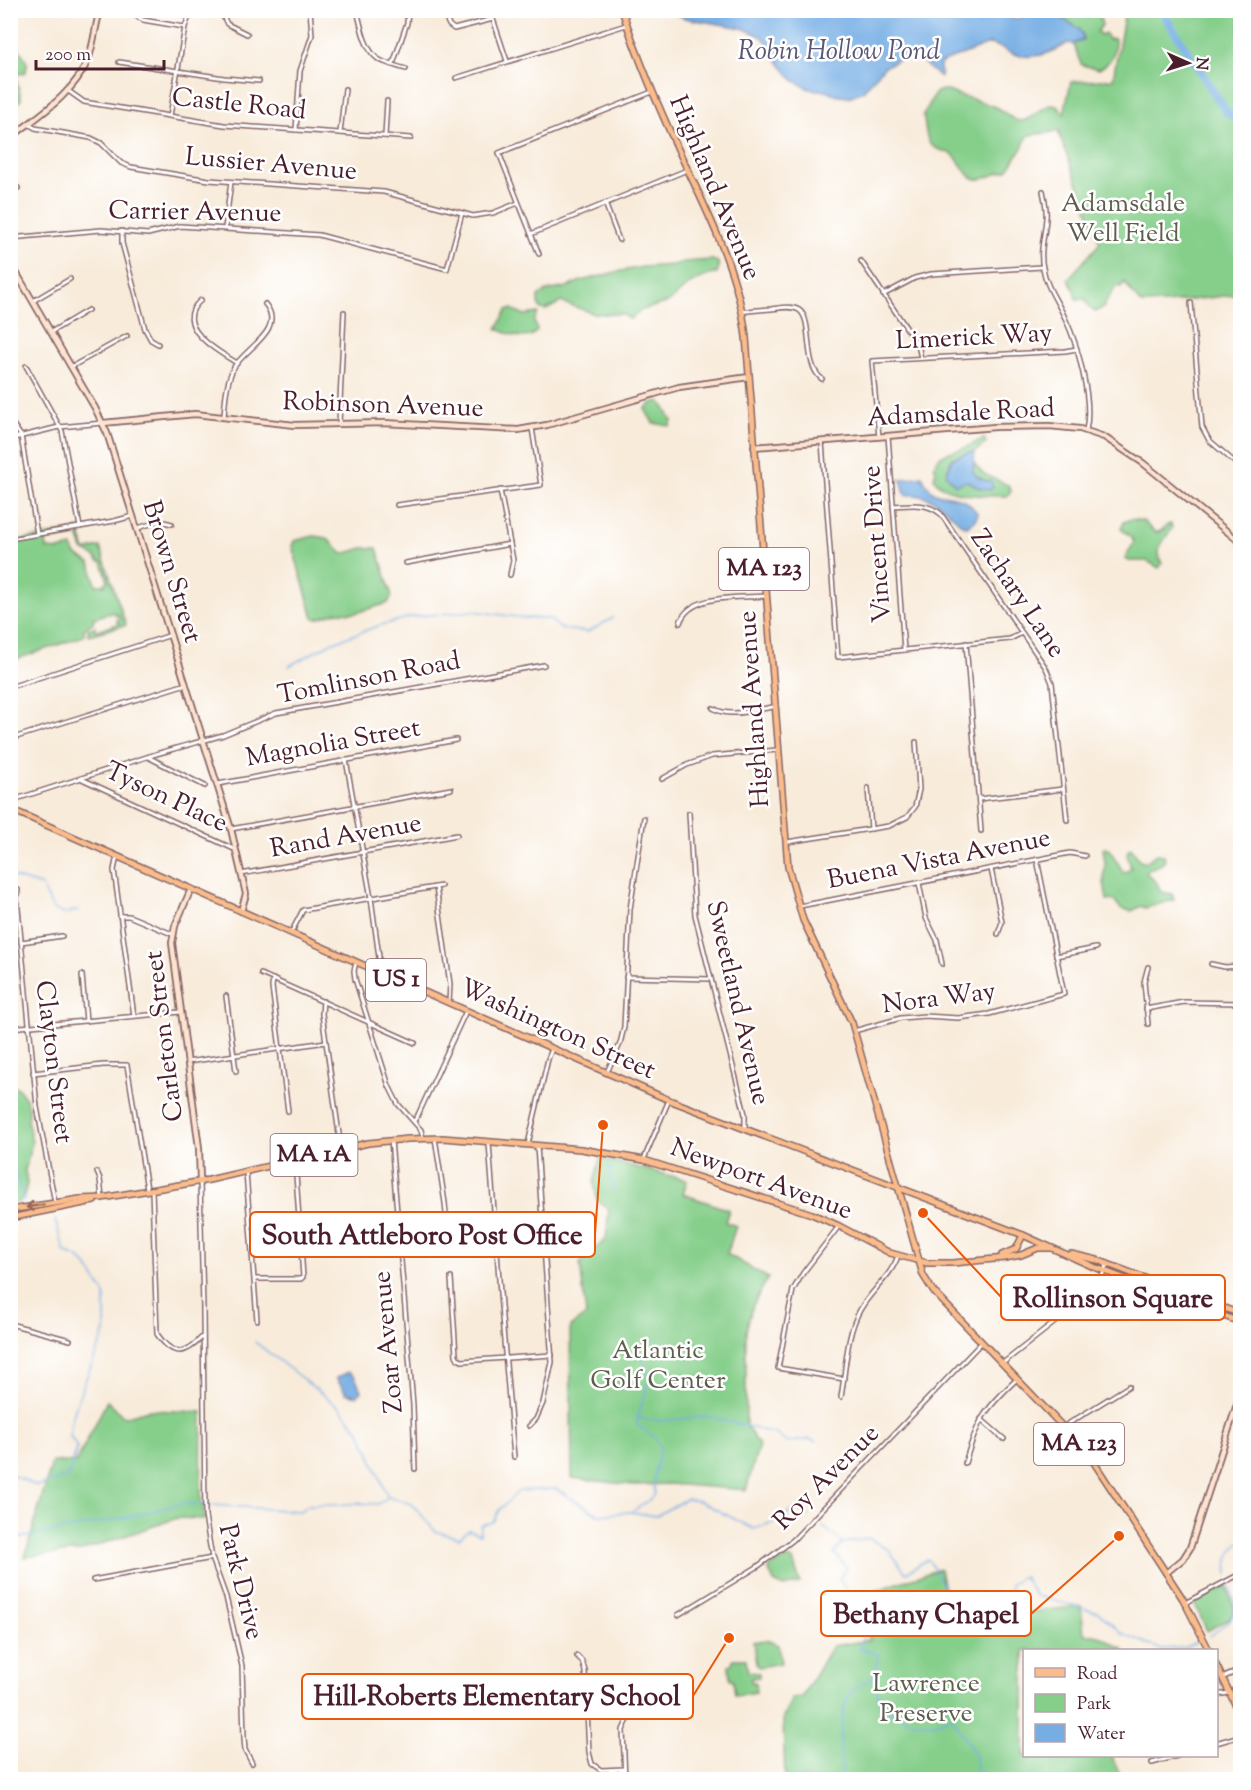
<svg xmlns="http://www.w3.org/2000/svg" width="1251" height="1790" font-family="'Sorts Mill Goudy',serif">
	<style>
		.green { fill: #86cf8b; stroke: #68775b; stroke-width: 1.5 }
		.water { fill: #75ade4; stroke: #606688; stroke-width: 1.5 }
		.lines { fill: none; stroke-linecap: round; stroke-linejoin: round }
		.stream { stroke: #75ade4; stroke-width: 1.5 }
		.river { stroke: #75ade4; stroke-width: 8 }
		.street-casing { stroke: #876668; stroke-width: 6 }
		.secondary-casing { stroke: #876668; stroke-width: 8 }
		.primary-casing { stroke: #876668; stroke-width: 8 }
		.street { stroke: #fff; stroke-width: 3 }
		.secondary { stroke: #fde4d1; stroke-width: 4.5 }
		.primary { stroke: #fabc8b; stroke-width: 5 }
		.oneway { stroke: #996656 }
		.labels { text-anchor: middle; dominant-baseline: central; stroke-width: 5; stroke-linejoin: round; paint-order: stroke }
		.shield { fill: #fff; stroke: #80626b; stroke-width: 1.5 }
		.shield-label { font-size: 24px; font-weight: bold; fill: #4a1f2b }
		.street-label { font-size: 26px; fill: #4a1f2b; stroke: #fff }
		.park-label { font-size: 26px; fill: #5f5d4d; stroke: #fff }
		.water-label { font-size: 27px; font-style: italic; fill: #5b5875; stroke: #fff }
		.leader { fill: none; stroke: #e8590c; stroke-width: 2 }
		.callout-dot { fill: #e8590c; stroke: #fff; stroke-width: 2 }
		.callout { fill: #fff; stroke: #e8590c; stroke-width: 2 }
		.callout-label { font-size: 27px; text-anchor: middle; font-weight: bold; fill: #4a1f2b }
	</style>
	<rect width="100%" height="100%" fill="#fff"/>
	<filter id="ink" filterUnits="userSpaceOnUse"><feTurbulence type="fractalNoise" baseFrequency=".0167" numOctaves="2"/><feDisplacementMap in="SourceGraphic" scale="12" xChannelSelector="R" yChannelSelector="G"/><feConvolveMatrix kernelMatrix="1 2 1 2 8 2 1 2 1" color-interpolation-filters="sRGB"/></filter>
	<filter id="wash" filterUnits="userSpaceOnUse"><feTurbulence type="fractalNoise" baseFrequency=".008" numOctaves="4" result="noise"/><feDisplacementMap in="SourceGraphic" scale="24" xChannelSelector="R" yChannelSelector="G"/><feGaussianBlur stdDeviation="1.35" result="paint"/><feColorMatrix in="noise" values="0 0 0 0 0 0 0 0 0 0 0 0 0 0 0 0 0 1.4 0 .05"/><feComposite in="paint" operator="in"/></filter>
	<g filter="url(#wash)">
		<rect width="100%" height="100%" fill="#f8ebda"/>
		<!-- green -->
		<g class="green">
			<path d="M1051,11h47l4,14 -5,7 4,3 4,-2 3,7 4,-2 3,1c0,15 -3,23 -16,30l-17,-4c-5,-6 -4,-14 -9,-21l7,-2 -1,-13z"/>
			<path d="M1125,11h115v283l-74,9 -25,1 -17,-22 -3,5 -3,-1 -3,2c-3,7 -9,11 -11,19l-9,5 -5,-4 -5,-9h-9l-2,-9 -6,-11 32,-36 -41,-109 1,-3 -30,4 -4,4 -4,9 -15,23c-10,0 -21,10 -31,8 -12,-3 -14,-17 -23,-24 -7,-5 -19,-4 -24,-13 -4,-8 -4,-19 -6,-28 9,-8 7,-24 22,-24 16,7 34,10 50,17 9,4 16,13 25,14 16,1 29,-31 44,-7l7,-32 42,-3z"/>
			<path d="M11,33c4,5 5,8 7,14 5,11 14,13 6,27l-5,-1 -3,4 5,22 -2,3 -6,-1 -2,2z"/>
			<path d="M712,260l6,2 1,5 -2,6 -16,5 -13,7 -19,17 -27,8 -12,9 -8,-5h-27l-34,-12 -15,8 -5,-1 -3,-5v-7l9,-6 20,-4 14,-6 40,-10 22,-4 31,-2 9,-3z"/>
			<path d="M511,309l14,6 13,-2 -4,8 3,9c-6,13 -29,4 -40,-1l10,-19z"/>
			<path d="M660,401c5,5 7,13 12,19l-2,6 -17,-3 -8,-14 7,-6z"/>
			<path d="M984,438l2,5 -11,9h-5l-18,6 -6,16 22,7 11,7 12,-6 -12,-4 -6,-6 1,-9 8,10 26,12 3,6 -4,5c-21,0 -62,1 -73,-18l2,-8 -2,-4c5,-13 15,-14 27,-17 8,-2 16,-7 23,-11z"/>
			<path d="M1131,519l12,2c11,9 12,18 24,4l4,-1 1,4c-8,14 -18,19 -10,36l-3,4 -12,-7h-18l-4,-2 9,-17 -3,-5 -10,-8 3,-7z"/>
			<path d="M76,529h3l6,22 15,-4 26,78 -38,10v-6l7,-2 1,4 22,-7 -1,-4 3,-1 -1,-4 -3,1 -2,-4 -21,6 1,4 -10,7v7l-73,25v-119l60,-11 3,6 -28,3 1,9 12,1 13,-3 4,8 14,8 6,22h9v-2l3,-2 -6,-19h-3l-5,-6 -11,-6z"/>
			<path d="M314,536l13,2 16,16 20,-6h14l15,48 -4,7 -33,10 -18,-1 -20,7 -4,-2 -21,-71 2,-5z"/>
			<path d="M1105,848l4,1 15,24 7,-5 -4,-13 1,-5 3,-2 10,14h5l10,-8 8,1 1,5 -3,4 -14,6 -1,4 10,9 4,9 11,2 2,6 -29,8 -4,-2 -9,5 -11,-2 -6,-8 -8,-1 -3,-18 1,-21 -2,-12z"/>
			<path d="M10,1084l8,4 8,11 3,13 -1,11 4,19 -7,28 2,13 -3,14 -6,6 -8,-1z"/>
			<path d="M600,1158l87,22 -4,14 46,16 -4,12 11,4 -9,28 41,24 -16,29 -6,24v95l13,19 -13,45 -76,-6 -37,1 -61,-7 -2,-151 16,-12 -6,-52 26,-24 3,-30 -12,-9 -3,-17z"/>
			<path d="M107,1401l17,16 24,-7 54,2 -1,88 5,19 -29,-1 -96,33 -56,6 27,-95h24z"/>
			<path d="M787,1558l6,2 7,23 -16,4 -10,-5 -6,-14z"/>
			<path d="M940,1569l10,52 131,-15 3,28h11l30,16h-101v106h88l9,21 -7,3 -329,-1 -2,-61 9,-20 10,-1 30,-51 38,-6 -12,-44z"/>
			<path d="M1227,1586l8,24 -5,8 -23,13 -13,-28z"/>
			<path d="M766,1640l12,5 3,18 -22,4 -3,-3 -3,-22z"/>
			<path d="M733,1659h13l2,13 11,1v4l-8,1v4h4l1,10 -21,3 -2,-15h-3l-1,-15 3,-1z"/>
		</g>
		<!-- water -->
		<g class="water">
			<path d="M998,11l17,8 7,-2 3,-6h26l28,18 4,6v5l-10,4 -5,-1c-17,11 -37,18 -57,10 -8,-4 -13,-8 -22,-9l-48,19 -1,3 1,11c-11,-5 -19,-19 -31,-23l-26,13 -21,24 -14,6 -10,-1 -12,-5 -18,-2 -16,-9 -13,-16 -17,-27 -21,-9 -58,-10 -14,-7z"/>
			<path d="M970,452h5l-2,20 6,6 12,4 2,5 -3,3 -11,-2 -11,-7 -13,4 -9,-11 6,-15z"/>
			<path d="M922,476c13,26 20,15 41,24 6,2 11,9 15,14l-3,6 -8,6 -5,-1c-18,-18 -30,-32 -57,-30l-4,-16z"/>
			<path d="M349,1372l6,5 6,14 -4,5 -11,-3 -10,-15z"/>
		</g>
		<g class="lines">
			<!-- stream -->
			<g class="stream">
				<path d="M289,666l42,-23 47,-17 33,-9 62,-6 51,7 26,1 11,10 27,3 25,-14"/>
				<path d="M10,876l32,10 11,23 11,5 14,-4"/>
				<path d="M10,1167l4,2 10,32"/>
				<path d="M609,1167l4,22"/>
				<path d="M255,1342l85,66 21,25 27,64"/>
				<path d="M638,1418c30,7 46,-2 73,-1l65,17 11,9 23,-4 6,3"/>
				<path d="M10,1474l27,12 32,-10 8,-29 -7,-11 1,-14 10,-31 24,-59v-38l-18,-28 -8,-8 -14,-6 -10,-32"/>
				<path d="M632,1512l21,-15 2,-4c-4,-14 3,-31 5,-46l-5,-9 -19,-14 13,-45 -6,-18"/>
				<path d="M821,1525l21,17"/>
				<path d="M10,1540l115,-22 58,-15 117,8 9,-6h29l19,-2 21,1 10,-7 24,7 23,27 24,7 10,-8 11,4 1,-9 12,-3 6,-12 20,-19 37,-2 43,26 31,-3 26,4 30,-17 13,2 55,28 17,-6 27,-15 10,8"/>
				<path d="M843,1543l25,-5 20,11 18,24 22,-14 21,37 29,15 14,-13 16,-3 3,-11 12,-8 13,20 62,16 24,21 38,16 24,-1 13,-6"/>
				<path d="M843,1543l-9,10 13,15 -8,11 28,41 -7,29 18,5 -4,23 7,31 30,13 22,3 19,-7 23,38 1,14 7,4 -3,7"/>
				<path d="M1228,1575c-2,-15 1,-23 12,-33"/>
				<path d="M1229,1585l8,23"/>
				<path d="M1210,1636l18,-14 12,-15"/>
				<path d="M844,1780c-6,-20 -5,-68 6,-86 4,-7 16,-12 23,-17"/>
			</g>
			<!-- river -->
			<path class="river" d="M1161,10l66,103 13,7"/>
		</g>
	</g>
	<g filter="url(#ink)">
		<g class="lines">
			<defs>
				<g id="street">
					<path d="M220,10l7,14 20,10"/>
					<path d="M357,10c4,15 7,39 21,49 8,5 19,7 28,10"/>
					<path d="M442,10l7,15 5,4 39,-10"/>
					<path d="M490,10l17,51"/>
					<path d="M134,15l9,5 41,7"/>
					<path d="M119,62l105,16 35,3"/>
					<path d="M393,64l14,-41 1,-13"/>
					<path d="M456,78l170,-53"/>
					<path d="M67,90l17,12 140,23 187,13"/>
					<path d="M170,116l15,-89 3,-8 7,-9"/>
					<path d="M28,124l7,4 56,10 10,5 20,20 10,4 78,13 175,12 89,24 20,-3 25,-10"/>
					<path d="M296,130l4,-59 12,-36 -2,-25"/>
					<path d="M340,133l5,-44"/>
					<path d="M385,136l2,-35"/>
					<path d="M1043,191c2,9 4,18 3,27 -1,17 -7,33 -3,50 3,19 15,34 22,50 13,27 28,83 21,112"/>
					<path d="M10,192l8,-4"/>
					<path d="M605,203l14,37"/>
					<path d="M225,228l6,-46"/>
					<path d="M122,231v12l23,86 6,11 7,4"/>
					<path d="M531,234l156,-64"/>
					<path d="M10,238l91,-8 47,4 32,-8 139,9 128,34 15,-56"/>
					<path d="M539,254l-40,-101 153,-61"/>
					<path d="M861,261l57,84 3,13"/>
					<path d="M883,295l32,-17 16,-4 111,-7"/>
					<path d="M201,300c-30,25 17,52 36,63"/>
					<path d="M33,301l37,-22"/>
					<path d="M1191,303l11,124 7,13 31,27"/>
					<path d="M742,312c10,-2 19,-2 29,-3 8,-1 20,-4 28,1 15,10 3,54 23,69"/>
					<path d="M51,332l37,-22"/>
					<path d="M26,366l36,65 18,96"/>
					<path d="M71,367l56,-31"/>
					<path d="M224,417c1,-16 2,-33 9,-48 10,-20 54,-39 32,-65"/>
					<path d="M10,420l11,16 16,98"/>
					<path d="M339,424l5,-112"/>
					<path d="M888,436l16,214"/>
					<path d="M879,437l-7,-76 193,-10 12,-2"/>
					<path d="M10,439l49,-12 44,-4"/>
					<path d="M822,442l16,215 172,-18 12,-6"/>
					<path d="M500,490l13,70 -3,15"/>
					<path d="M397,505l144,-20 -9,-57"/>
					<path d="M893,506c18,-1 34,-4 48,8l105,154 6,15 15,137"/>
					<path d="M138,528l22,-7 12,3"/>
					<path d="M10,539l104,-18 19,-5"/>
					<path d="M406,563l104,-19"/>
					<path d="M680,623c9,-30 60,-25 86,-27"/>
					<path d="M966,643l15,188"/>
					<path d="M10,687l161,-52"/>
					<path d="M713,708c18,11 42,1 61,-1"/>
					<path d="M10,739l176,-55"/>
					<path d="M148,757l57,29"/>
					<path d="M346,760l25,138 8,59 -3,14"/>
					<path d="M82,779l154,71"/>
					<path d="M662,779l25,-14 25,-9 66,-6"/>
					<path d="M218,784l238,-44"/>
					<path d="M868,788l3,41"/>
					<path d="M979,799l84,-10"/>
					<path d="M10,801l146,-47 67,-19 53,-22 268,-48"/>
					<path d="M689,813l6,102 50,199v14"/>
					<path d="M231,829l220,-40"/>
					<path d="M787,842l102,-16 18,-9 8,-10 4,-18 -3,-47"/>
					<path d="M117,856l-3,14 20,146"/>
					<path d="M991,869l11,53 -4,12"/>
					<path d="M241,874l216,-39"/>
					<path d="M919,883l7,35 11,22 5,24"/>
					<path d="M436,887l14,97 -1,19"/>
					<path d="M18,890l-1,8 20,209 18,96"/>
					<path d="M800,906l270,-53 15,3"/>
					<path d="M120,916h9l43,18"/>
					<path d="M291,933l12,-23 138,-24"/>
					<path d="M21,942l41,-6"/>
					<path d="M1056,956l40,-8"/>
					<path d="M356,962l-2,9 1,8 34,107 9,18 23,26 2,8"/>
					<path d="M1211,964l14,3 15,-1"/>
					<path d="M1237,967v36"/>
					<path d="M261,974l154,69"/>
					<path d="M82,975l4,46"/>
					<path d="M626,977l85,2"/>
					<path d="M273,979l-1,8 16,124"/>
					<path d="M226,996l10,75"/>
					<path d="M323,1001l-1,13 19,134"/>
					<path d="M1146,1009l38,-7 56,1"/>
					<path d="M1148,1024l-4,-42 4,-15"/>
					<path d="M10,1028l170,-16"/>
					<path d="M854,1031l47,-13 24,-2 33,2 31,-4 75,-20 -27,-135"/>
					<path d="M187,1062l139,-20"/>
					<path d="M607,1072l13,-28 4,-17 6,-118 14,-91"/>
					<path d="M33,1073l70,-8h24l20,124"/>
					<path d="M414,1121l4,-6 48,-104"/>
					<path d="M435,1138l10,65 4,42"/>
					<path d="M391,1140l22,265 2,64"/>
					<path d="M489,1143l12,163 13,151"/>
					<path d="M528,1144l20,-85 4,-10"/>
					<path d="M644,1159l25,-59"/>
					<path d="M97,1172l3,7 2,19"/>
					<path d="M246,1172l11,148"/>
					<path d="M200,1181l3,127 2,208 7,42 14,39 16,69 2,72 1,12 7,13"/>
					<path d="M152,1190l5,144c15,22 28,22 45,3"/>
					<path d="M839,1226l-36,47 -10,17 -15,78 66,11"/>
					<path d="M451,1278l5,77 2,4 4,2 90,-6"/>
					<path d="M255,1279h46l2,-2 -8,-117"/>
					<path d="M10,1324l60,16"/>
					<path d="M1003,1363l89,-70 6,-6 9,-24"/>
					<path d="M841,1397c5,-28 5,-62 19,-87 10,-19 31,-33 38,-54"/>
					<path d="M981,1419l23,20"/>
					<path d="M529,1426l7,-7 7,-16 9,-41 -15,-216"/>
					<path d="M1063,1427l66,-41"/>
					<path d="M965,1463c13,-44 19,-53 52,-84"/>
					<path d="M93,1580l119,-22"/>
					<path d="M1185,1603l55,-29"/>
					<path d="M678,1615l79,-48 36,-27 188,-197"/>
					<path d="M577,1656l5,5 3,10 4,81 3,12 9,6 23,-1"/>
					<path d="M1222,1678l18,-8"/>
					<path d="M1216,1695l13,-2"/>
					<path d="M1216,1743l24,-7"/>
					<path d="M1152,1763l25,-7"/>
					<path d="M625,1780l-2,-50 6,-13"/>
				</g>
				<g id="secondary">
					<path d="M10,138c28,-22 64,-44 78,-78 6,-16 7,-33 12,-50"/>
					<path d="M10,262l85,146 12,25 124,396 15,65 -5,17"/>
					<path d="M103,423l92,-9 100,11 89,-2 134,7 29,-5 132,-38 70,-10"/>
					<path d="M754,447l241,-20 54,-1 31,3 24,8 39,26 97,79"/>
					<path d="M191,889l-16,37 -3,17 27,205 1,33"/>
					<path d="M1166,1573l17,-14 7,-11 50,-153"/>
				</g>
				<g id="primary">
					<path d="M622,10c17,52 38,101 61,150 27,57 56,114 63,177l42,530 15,53 49,103 71,252 10,16 130,136 30,34 90,138 26,51"/>
					<path d="M10,809l659,291 354,135 71,32 146,55"/>
					<path d="M10,1210l70,-11 22,-1 107,-18 159,-37 40,-4 35,-1 138,11 63,11 168,54 27,12 51,27 37,10h26l52,-5 16,-3 17,-7h12"/>
					<path d="M10,1218l84,-17"/>
					<path d="M1071,1254l26,6 143,54"/>
					<path d="M1002,1255l14,-6 7,-14"/>
					<path d="M1216,1665l24,49"/>
				</g>
			</defs>
			<!-- street casing -->
			<use href="#street" class="street-casing"/>
			<!-- secondary casing -->
			<use href="#secondary" class="secondary-casing"/>
			<!-- primary casing -->
			<use href="#primary" class="primary-casing"/>
			<!-- street -->
			<use href="#street" class="street"/>
			<!-- secondary -->
			<use href="#secondary" class="secondary"/>
			<!-- primary -->
			<use href="#primary" class="primary"/>
		</g>
		<!-- one-way arrows -->
		<defs><path id="oneway-shaft" d="M-6 0H5M1.5-3L5.5 0L1.5 3" fill="none" stroke-width="1.6" stroke-linecap="round" stroke-linejoin="round" transform="scale(1.5)"/></defs>
		<use class="oneway" href="#oneway-shaft" transform="translate(35 1206) rotate(171)"/>
	</g>
	<g class="labels">
		<!-- shield labels -->
		<g class="shield">
			<rect x="719" y="548" width="90" height="42" rx="4.5"/>
			<rect x="366" y="959" width="60" height="42" rx="4.5"/>
			<rect x="270.5" y="1134" width="87" height="42" rx="4.5"/>
			<rect x="1034" y="1423" width="90" height="42" rx="4.5"/>
		</g>
		<g class="shield-label">
			<text x="764" y="569">MA 123</text>
			<text x="396" y="980">US 1</text>
			<text x="314" y="1155">MA 1A</text>
			<text x="1079" y="1444">MA 123</text>
		</g>
		<!-- street labels -->
		<g class="street-label">
			<text transform="translate(239 105) rotate(6)">Castle Road</text>
			<text transform="translate(271 165) rotate(5)">Lussier Avenue</text>
			<text transform="translate(714 188) rotate(67)">Highland Avenue</text>
			<text transform="translate(195 213) rotate(1)">Carrier Avenue</text>
			<text transform="translate(974 338) rotate(-3)">Limerick Way</text>
			<text transform="translate(383 406) rotate(2)">Robinson Avenue</text>
			<text transform="translate(961 414) rotate(-3)">Adamsdale Road</text>
			<text transform="translate(878 544) rotate(-94)">Vincent Drive</text>
			<text transform="translate(171 572) rotate(73)">Brown Street</text>
			<text transform="translate(1017 594) rotate(56)">Zachary Lane</text>
			<text transform="translate(369 679) rotate(-11)">Tomlinson Road</text>
			<text transform="translate(755 709) rotate(-94)">Highland Avenue</text>
			<text transform="translate(333 744) rotate(-10)">Magnolia Street</text>
			<text transform="translate(166 798) rotate(25)">Tyson Place</text>
			<text transform="translate(346 837) rotate(-10)">Rand Avenue</text>
			<text transform="translate(939 860) rotate(-11)">Buena Vista Avenue</text>
			<text transform="translate(939 999) rotate(-7)">Nora Way</text>
			<text transform="translate(737 1003) rotate(77)">Sweetland Avenue</text>
			<text transform="translate(557 1030) rotate(24)">Washington Street</text>
			<text transform="translate(165 1036) rotate(-97)">Carleton Street</text>
			<text transform="translate(53 1062) rotate(83)">Clayton Street</text>
			<text transform="translate(761 1180) rotate(20)">Newport Avenue</text>
			<text transform="translate(389 1342) rotate(-95)">Zoar Avenue</text>
			<text transform="translate(827 1478) rotate(-45)">Roy Avenue</text>
			<text transform="translate(240 1582) rotate(76)">Park Drive</text>
		</g>
		<!-- park labels -->
		<g class="park-label">
			<text x="1123" y="204">Adamsdale<tspan x="1123" dy="30">Well Field</tspan></text>
			<text x="658" y="1351">Atlantic<tspan x="658" dy="30">Golf Center</tspan></text>
			<text x="926" y="1684">Lawrence<tspan x="926" dy="30">Preserve</tspan></text>
		</g>
		<!-- water labels -->
		<g class="water-label">
			<text x="839" y="52">Robin Hollow Pond</text>
		</g>
	</g>
	<!-- callouts -->
	<path class="leader" d="M603 1125L595 1234M923 1213L1001 1297M1119 1536L1031 1614M729 1638L693 1696"/>
	<g class="callout-dot">
		<circle cx="603" cy="1125" r="6"/>
		<circle cx="923" cy="1213" r="6"/>
		<circle cx="1119" cy="1536" r="6"/>
		<circle cx="729" cy="1638" r="6"/>
	</g>
	<g class="callout">
		<rect x="250" y="1212" width="345" height="45" rx="6"/>
		<rect x="1001" y="1275" width="224" height="45" rx="6"/>
		<rect x="821" y="1591" width="210" height="45" rx="6"/>
		<rect x="302" y="1674" width="391" height="45" rx="6"/>
	</g>
	<g class="callout-label">
		<text x="422" y="1244">South Attleboro Post Office</text>
		<text x="1113" y="1307">Rollinson Square</text>
		<text x="926" y="1623">Bethany Chapel</text>
		<text x="497" y="1705">Hill-Roberts Elementary School</text>
	</g>
	<!-- margin -->
	<rect width="1251" height="1790" fill="none" stroke="#fff" stroke-width="36"/>
	<!-- legend -->
	<rect x="1023" y="1649" width="195" height="108" fill="#ffffff" stroke="#b7a5aa" stroke-width="1.5"/>
	<rect x="1035" y="1668" width="30" height="9" fill="#fabc8b" stroke="#b7a5aa" stroke-width="1.5"/>
	<text x="1077" y="1679" font-size="18" fill="#4a1f2b">Road</text>
	<rect x="1035" y="1694" width="30" height="18" fill="#86cf8b" stroke="#b7a5aa" stroke-width="1.5"/>
	<text x="1077" y="1709" font-size="18" fill="#4a1f2b">Park</text>
	<rect x="1035" y="1724" width="30" height="18" fill="#75ade4" stroke="#b7a5aa" stroke-width="1.5"/>
	<text x="1077" y="1739" font-size="18" fill="#4a1f2b">Water</text>
	<!-- north arrow -->
	<g transform="translate(1188 63) rotate(93)" stroke="#ffffff" stroke-width="4.5" paint-order="stroke">
	<path d="M0-4.5L10 22L0 15L-10 22Z" fill="#4a1f2b"/>
	<text y="-9" font-size="16" font-weight="bold" text-anchor="middle" fill="#4a1f2b">N</text>
	</g>
	<!-- scale -->
	<path d="M36 60v9h128v-9" fill="none" stroke="#4a1f2b" stroke-width="3"/>
	<text x="45" y="60" font-size="18" fill="#4a1f2b" stroke="#ffffff" stroke-width="4.5" paint-order="stroke">200 m</text>
</svg>
